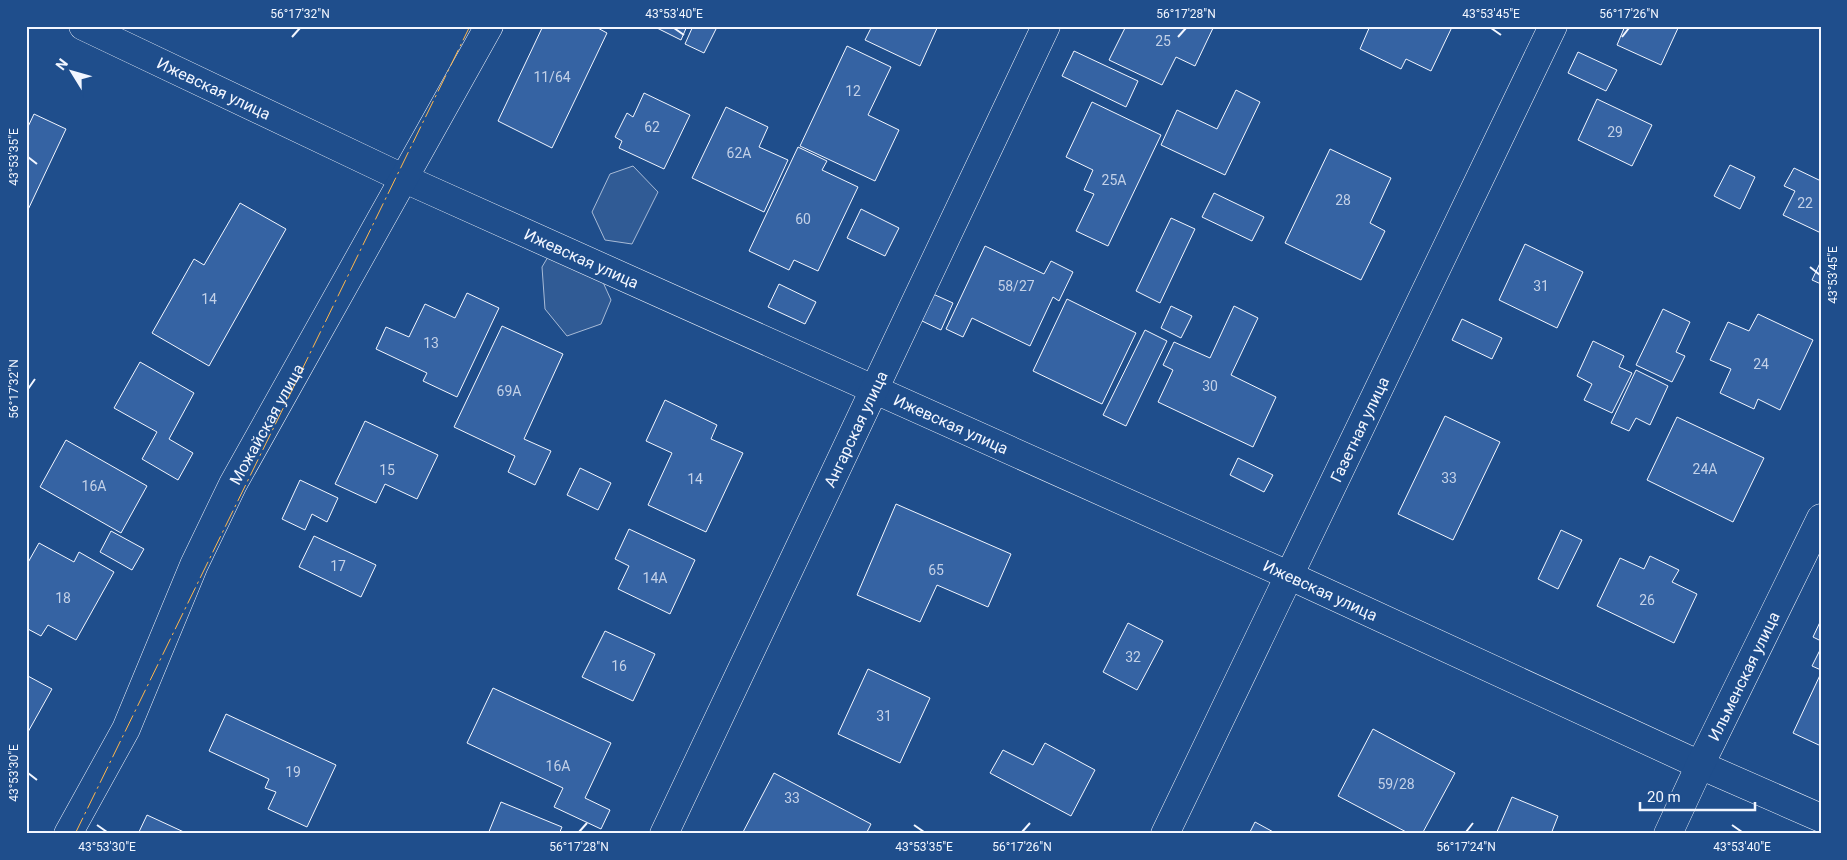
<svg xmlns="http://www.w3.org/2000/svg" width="1847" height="860" font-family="Roboto,sans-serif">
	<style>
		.built { fill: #305b95; stroke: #a8bbd7 }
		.building { fill: #3563a3; stroke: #f2f6ff }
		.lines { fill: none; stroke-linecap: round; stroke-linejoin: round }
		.street-casing { stroke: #f2f6ff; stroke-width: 29 }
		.street { stroke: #1f4e8c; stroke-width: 28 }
		.power { stroke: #ffb74d; stroke-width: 1; stroke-dasharray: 18 4 2.5 4; stroke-linecap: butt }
		.ticks { fill: none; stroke: #f2f6ff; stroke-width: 2 }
		.labels { text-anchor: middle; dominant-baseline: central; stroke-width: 4; stroke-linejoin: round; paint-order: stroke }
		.number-label { font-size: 14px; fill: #c3d1e8 }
		.street-label { font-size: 16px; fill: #f2f6ff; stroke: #1f4e8c }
		.neatline { fill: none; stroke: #f2f6ff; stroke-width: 2 }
		.ticks-label { font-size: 12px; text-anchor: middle; fill: #f2f6ff }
	</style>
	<rect width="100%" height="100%" fill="#1f4e8c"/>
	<!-- built -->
	<g class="built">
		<path d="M633,166l25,26 -26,52 -27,-4 -13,-28 18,-38z"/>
		<path d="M558,240l30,9 23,51 -10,24 -34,12 -22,-27 -3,-42z"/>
	</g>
	<!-- building -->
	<g class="building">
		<path d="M543,26h51l13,7 -55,115 -54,-27z"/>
		<path d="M653,26h34l-6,14z"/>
		<path d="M693,26l24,1 -13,26 -19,-9z"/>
		<path d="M872,26h66l-18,40 -55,-26z"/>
		<path d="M1126,26h88l-19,40 -19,-9 -14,28 -53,-25z"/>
		<path d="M1370,26h81l1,1 -21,44 -25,-12 -5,10 -41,-20z"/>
		<path d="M1625,26h54l-18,39 -44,-20z"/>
		<path d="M847,46l44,21 -23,48 31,15 -24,51 -75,-35z"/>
		<path d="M1074,51l64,30 -12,26 -64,-31z"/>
		<path d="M1578,52l39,18 -11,21 -38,-18z"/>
		<path d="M1236,90l24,12 -35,73 -64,-30 16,-35 40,19z"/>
		<path d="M644,93l46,22 -26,54 -45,-21 3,-7 -7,-4 12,-24 6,4z"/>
		<path d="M1597,99l55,26 -20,41 -54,-26z"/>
		<path d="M1092,102l69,33 -53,111 -32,-15 18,-37 -10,-4 9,-20 -27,-13z"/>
		<path d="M726,107l42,20 -9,20 29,13 -24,52 -72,-34z"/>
		<path d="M34,114l32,15 -40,85v-83z"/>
		<path d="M798,147l29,14 -5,9 36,17 -40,84 -24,-11 -5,10 -40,-19z"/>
		<path d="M1330,149l61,29 -21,45 15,8 -24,49 -76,-37z"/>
		<path d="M1730,165l25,12 -15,32 -26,-13z"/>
		<path d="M1794,168l27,13v52l-38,-18 12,-24 -11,-5z"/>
		<path d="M1214,193l50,24 -12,24 -50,-24z"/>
		<path d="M240,203l46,26 -77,137 -57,-33 42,-74 10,6z"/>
		<path d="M861,209l38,19 -14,28 -38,-18z"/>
		<path d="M1171,218l24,11 -35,74 -24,-12z"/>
		<path d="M1525,244l58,28 -26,56 -58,-28z"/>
		<path d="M985,246l59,28 7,-13 22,11 -14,29 -6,-4 -23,49 -58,-28 -9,19 -17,-8z"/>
		<path d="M1821,261v23l-9,-4z"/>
		<path d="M779,284l37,18 -11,22 -37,-17z"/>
		<path d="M467,293l32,15 -42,89 -34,-16 4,-8 -51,-24 10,-22 23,10 16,-33 30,14z"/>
		<path d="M933,294l20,9 -12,27 -21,-10z"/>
		<path d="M1067,299l69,34 -34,71 -69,-33z"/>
		<path d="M1171,306l21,10 -11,22 -20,-10z"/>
		<path d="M1234,306l24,12 -27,57 45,22 -23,50 -95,-45 15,-32 -10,-5 11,-23 36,16z"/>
		<path d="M1663,309l27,13 -14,30 9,4 -13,26 -36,-17z"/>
		<path d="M1758,314l55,26 -33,70 -22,-11 -4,10 -34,-16 11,-24 -21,-9 18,-38 21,9z"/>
		<path d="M1462,319l40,19 -10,21 -40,-19z"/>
		<path d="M502,326l61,28 -39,85 27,12 -16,34 -27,-13 7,-16 -61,-29z"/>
		<path d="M1145,330l22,11 -41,85 -23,-11z"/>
		<path d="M1593,341l31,15 -5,11 13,6 -20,40 -28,-13 8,-16 -15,-8z"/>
		<path d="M140,362l54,31 -25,46 24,14 -15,27 -36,-21 15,-27 -43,-24z"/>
		<path d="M1636,370l32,16 -18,39 -14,-7 -7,13 -18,-8z"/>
		<path d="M665,400l52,25 -6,14 32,14 -37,79 -58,-27 24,-52 -26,-12z"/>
		<path d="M1445,416l55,26 -47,98 -55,-26z"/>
		<path d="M1677,417l87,41 -31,64 -86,-42z"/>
		<path d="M365,421l73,34 -21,44 -32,-15 -9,19 -41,-19z"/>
		<path d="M66,440l81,46 -26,47 -81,-46z"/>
		<path d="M1238,458l35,17 -9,17 -34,-17z"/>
		<path d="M580,468l31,15 -13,27 -31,-15z"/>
		<path d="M300,480l38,18 -11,24 -15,-8 -7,16 -23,-11z"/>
		<path d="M896,504l115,50 -23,53 -51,-22 -17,37 -63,-27z"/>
		<path d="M629,529l66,31 -25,54 -52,-25 11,-23 -14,-7z"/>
		<path d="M1561,530l21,10 -24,49 -20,-10z"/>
		<path d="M111,531l33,18 -12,21 -32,-18z"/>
		<path d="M314,536l62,29 -15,32 -62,-30z"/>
		<path d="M39,543l35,19 5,-10 35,20 -38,68 -28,-15 -7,11 -15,-8v-62z"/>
		<path d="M1650,556l29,14 -7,12 25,12 -23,49 -77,-37 23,-48 24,11z"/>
		<path d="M1821,620v21l-8,-4z"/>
		<path d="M1128,623l35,18 -26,49 -34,-18z"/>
		<path d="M605,631l50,23 -22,47 -51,-24z"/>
		<path d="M1821,648v22l-9,-4z"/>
		<path d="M868,669l62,29 -30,65 -62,-29z"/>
		<path d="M1821,673v73l-28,-13z"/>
		<path d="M26,675l26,14 -24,43 -2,-2z"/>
		<path d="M493,688l118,55 -26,55 25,12 -9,19 -47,-22 9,-19 -96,-45z"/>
		<path d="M226,714l110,51 -29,62 -39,-18 8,-17 -11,-4 4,-9 -60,-28z"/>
		<path d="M1373,729l82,44 -33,61h-12l-72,-38z"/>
		<path d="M1045,743l50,27 -24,46 -81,-43 13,-23 30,15z"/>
		<path d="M774,773l97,51 -5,10h-124z"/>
		<path d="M1512,797l46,19 -7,18h-55z"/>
		<path d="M501,802l61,25 -3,7h-71z"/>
		<path d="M147,815l39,18 -48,1z"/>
		<path d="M1255,822l22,12h-28z"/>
	</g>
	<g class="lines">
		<defs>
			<g id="street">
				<path id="s1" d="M83,26l322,153 883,396 412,190 121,53"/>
				<path id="s2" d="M68,834l58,-105 68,-164 39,-81 256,-458"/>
				<path id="s3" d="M664,834l382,-808"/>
				<path id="s4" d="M1165,834l388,-808"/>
				<path id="s5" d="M1668,834l32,-69 121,-247"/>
			</g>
		</defs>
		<!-- street casing -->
		<use href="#street" class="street-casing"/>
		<!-- street -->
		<use href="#street" class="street"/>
		<!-- power -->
		<path class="power" d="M75,834l395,-808"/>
	</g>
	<!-- ticks -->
	<path class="ticks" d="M674,28l10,7M1491,28l10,7M292,37l8,-9M1178,37l8,-9M1622,37l7,-9M28,157l9,7M1810,267l10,8M28,389l7,-10M28,773l9,7M97,825l10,7M914,825l10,7M1732,825l10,7M579,832l8,-9M1022,832l8,-9M1466,832l7,-9"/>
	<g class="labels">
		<!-- number labels -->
		<g class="number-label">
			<text x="1163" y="41">25</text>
			<text x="552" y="77">11/64</text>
			<text x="853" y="91">12</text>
			<text x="652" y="127">62</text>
			<text x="1615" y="132">29</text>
			<text x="739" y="153">62А</text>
			<text x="1114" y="180">25А</text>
			<text x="1343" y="200">28</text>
			<text x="1805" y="203">22</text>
			<text x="803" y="219">60</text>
			<text x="1016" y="286">58/27</text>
			<text x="1541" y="286">31</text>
			<text x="209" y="299">14</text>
			<text x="431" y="343">13</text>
			<text x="1761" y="364">24</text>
			<text x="1210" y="386">30</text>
			<text x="509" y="391">69А</text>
			<text x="1705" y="469">24А</text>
			<text x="387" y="470">15</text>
			<text x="1449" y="478">33</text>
			<text x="695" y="479">14</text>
			<text x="94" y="486">16А</text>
			<text x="338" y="566">17</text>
			<text x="936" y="570">65</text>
			<text x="655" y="578">14А</text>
			<text x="63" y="598">18</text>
			<text x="1647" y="600">26</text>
			<text x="1133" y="657">32</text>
			<text x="619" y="666">16</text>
			<text x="884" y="716">31</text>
			<text x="558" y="766">16А</text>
			<text x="293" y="772">19</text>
			<text x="1396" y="784">59/28</text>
			<text x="792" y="798">33</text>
		</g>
		<!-- street labels -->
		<g class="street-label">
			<text stroke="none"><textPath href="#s1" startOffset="145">Ижевская улица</textPath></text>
			<text stroke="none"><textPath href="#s1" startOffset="550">Ижевская улица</textPath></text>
			<text stroke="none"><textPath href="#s2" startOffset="456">Можайская улица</textPath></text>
			<text stroke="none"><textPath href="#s1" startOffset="955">Ижевская улица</textPath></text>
			<text stroke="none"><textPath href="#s3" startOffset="448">Ангарская улица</textPath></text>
			<text stroke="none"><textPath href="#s4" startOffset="449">Газетная улица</textPath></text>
			<text stroke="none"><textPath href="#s1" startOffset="1360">Ижевская улица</textPath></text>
			<text stroke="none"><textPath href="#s5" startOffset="175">Ильменская улица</textPath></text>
		</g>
	</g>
	<!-- border -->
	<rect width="1847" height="860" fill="none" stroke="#1f4e8c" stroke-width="55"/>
	<!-- north arrow -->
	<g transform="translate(72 72) rotate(307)" stroke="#1f4e8c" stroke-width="4" paint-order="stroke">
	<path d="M0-4L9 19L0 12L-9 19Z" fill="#f2f6ff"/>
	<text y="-8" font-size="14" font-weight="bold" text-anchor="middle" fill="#f2f6ff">N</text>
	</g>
	<!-- scale -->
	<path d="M1640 802v8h115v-8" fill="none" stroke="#f2f6ff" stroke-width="2.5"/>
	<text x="1647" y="802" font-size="15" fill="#f2f6ff" stroke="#1f4e8c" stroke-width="4" paint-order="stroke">20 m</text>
	<rect x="28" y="28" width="1792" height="804" class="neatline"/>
	<g class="ticks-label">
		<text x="300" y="18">56°17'32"N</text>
		<text x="674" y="18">43°53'40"E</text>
		<text x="1186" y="18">56°17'28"N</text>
		<text x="1491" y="18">43°53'45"E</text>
		<text x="1629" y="18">56°17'26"N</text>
		<text transform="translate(14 157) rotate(-90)" y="4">43°53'35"E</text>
		<text transform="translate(1833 275) rotate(-90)" y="4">43°53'45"E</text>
		<text transform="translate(14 389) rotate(-90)" y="4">56°17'32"N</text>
		<text transform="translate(14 773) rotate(-90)" y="4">43°53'30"E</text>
		<text x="107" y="851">43°53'30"E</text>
		<text x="579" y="851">56°17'28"N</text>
		<text x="924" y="851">43°53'35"E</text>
		<text x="1022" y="851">56°17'26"N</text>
		<text x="1466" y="851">56°17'24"N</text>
		<text x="1742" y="851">43°53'40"E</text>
	</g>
</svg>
